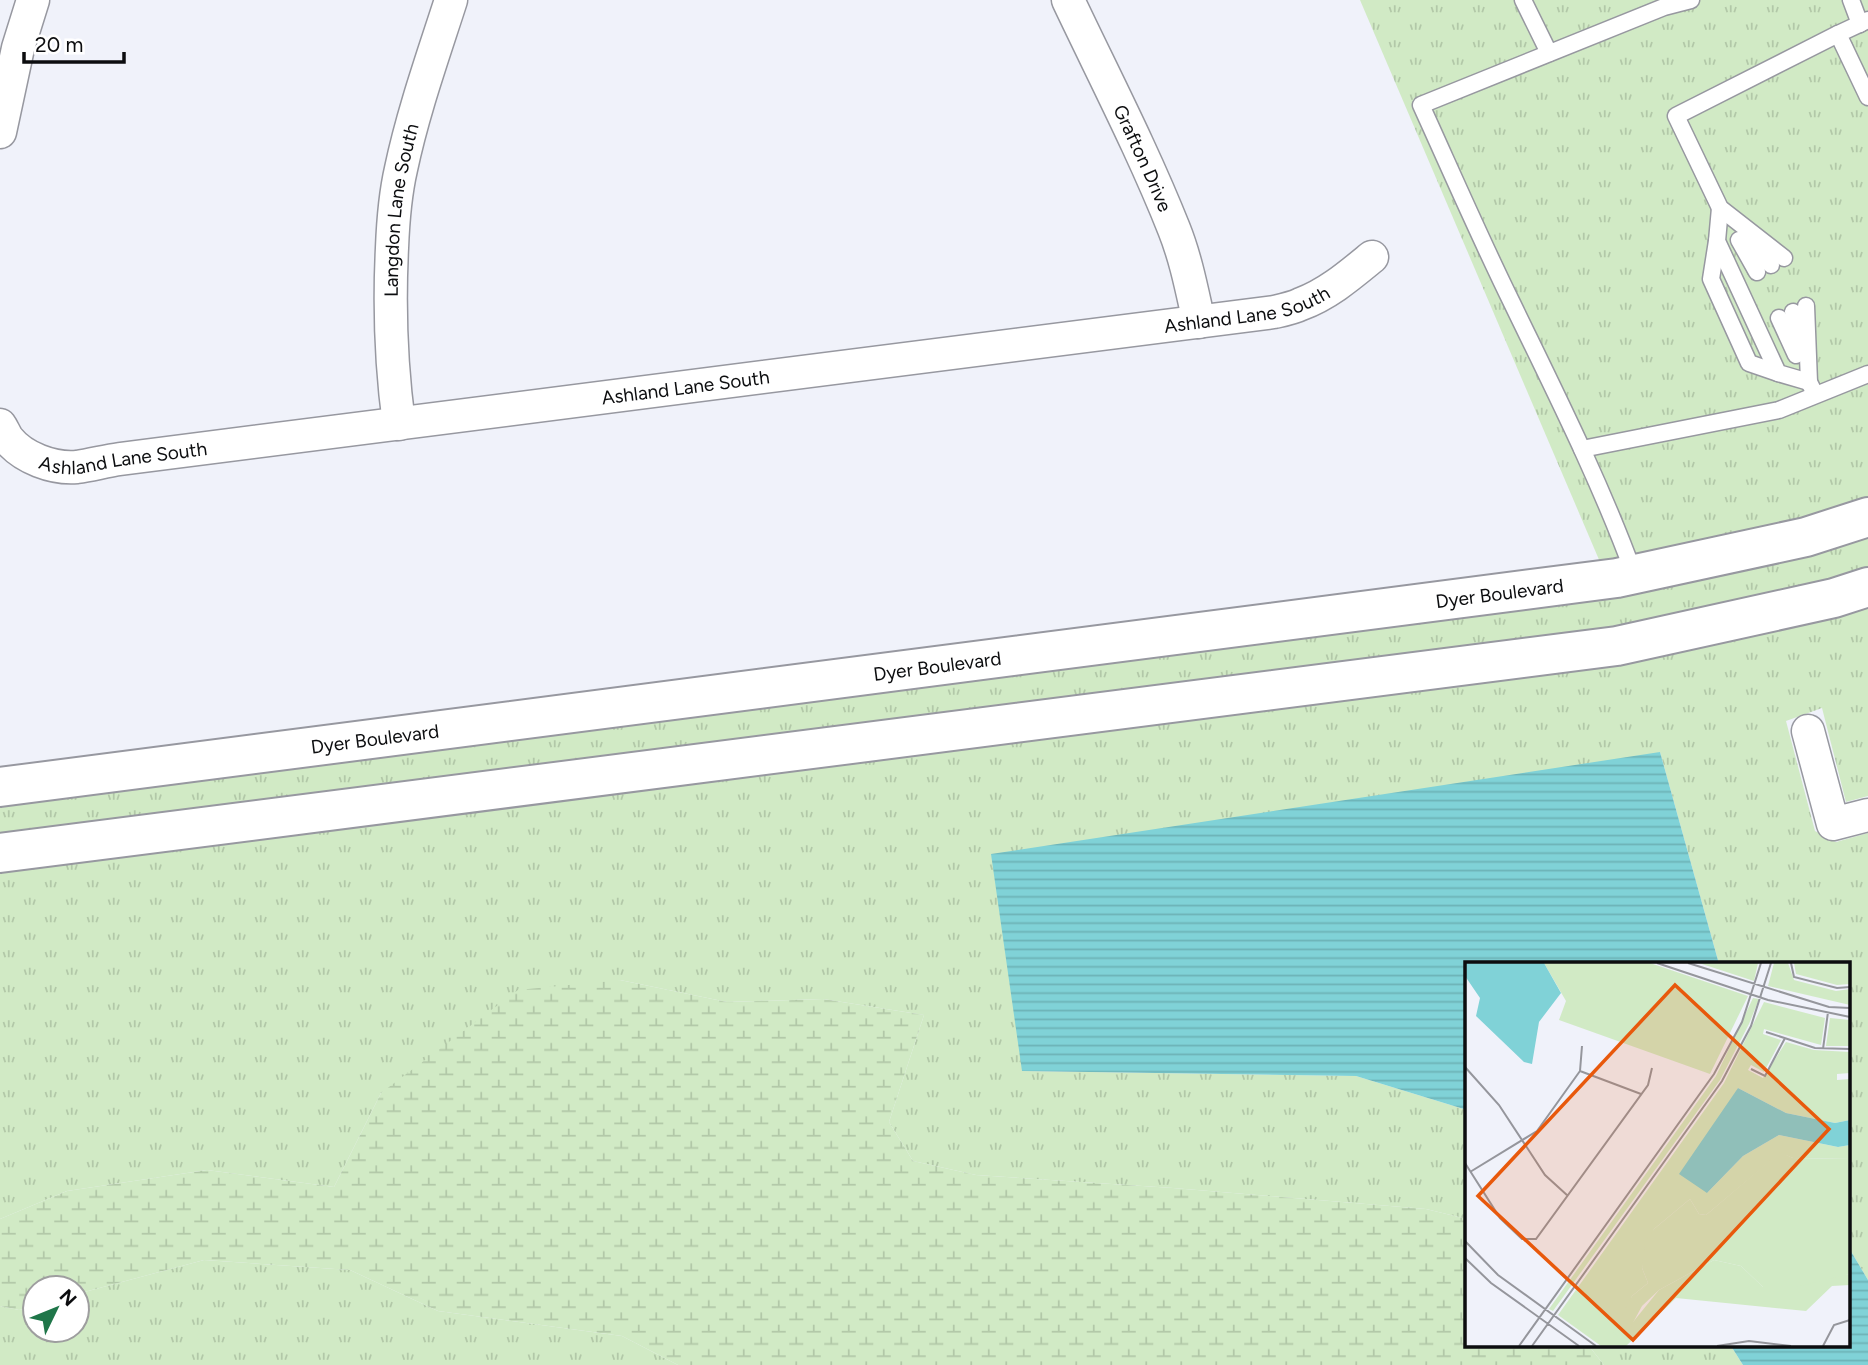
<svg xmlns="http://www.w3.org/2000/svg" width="1868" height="1365" font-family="Figtree,sans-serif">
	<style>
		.grass { fill: url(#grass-tufts) }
		.wetland { fill: url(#wetland-marsh) }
		.water { fill: url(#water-rules) }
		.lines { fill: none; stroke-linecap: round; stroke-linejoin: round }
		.service-casing { stroke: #9798a0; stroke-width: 19 }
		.minor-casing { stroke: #9798a0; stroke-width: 35 }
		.secondary-casing { stroke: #9798a0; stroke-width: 42 }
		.service { stroke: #fff; stroke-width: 16 }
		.minor { stroke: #fff; stroke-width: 32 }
		.secondary { stroke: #fff; stroke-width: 38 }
		.labels { text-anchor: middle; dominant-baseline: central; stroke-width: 7; stroke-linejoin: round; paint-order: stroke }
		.street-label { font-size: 19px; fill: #0c0d0f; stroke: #fff }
		.inset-road { fill: none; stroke: #95969c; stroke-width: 2 }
		.view { fill: #e8590c; fill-opacity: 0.15; stroke: #e8590c; stroke-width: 3.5 }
		.inset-edge { fill: none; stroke: #0c0d0f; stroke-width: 3.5 }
	</style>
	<defs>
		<pattern id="grass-tufts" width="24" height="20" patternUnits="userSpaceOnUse" patternTransform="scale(1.75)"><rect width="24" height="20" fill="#d1eac5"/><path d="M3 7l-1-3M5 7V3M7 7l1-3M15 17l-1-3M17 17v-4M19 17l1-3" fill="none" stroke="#b2c8a8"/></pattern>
		<pattern id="wetland-marsh" width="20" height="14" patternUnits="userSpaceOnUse" patternTransform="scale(1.75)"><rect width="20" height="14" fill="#d1eac5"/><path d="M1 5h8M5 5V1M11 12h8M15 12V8" fill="none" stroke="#b2c8a8"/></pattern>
		<pattern id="water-rules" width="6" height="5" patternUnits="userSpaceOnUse" patternTransform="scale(1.75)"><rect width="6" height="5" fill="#80d2d7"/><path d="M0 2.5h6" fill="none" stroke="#6db3b7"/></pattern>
	</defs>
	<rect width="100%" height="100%" fill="#f0f2fa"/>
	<!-- grass -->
	<g class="grass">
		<path d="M1360,0h508v499l-65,21 -186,40 -17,2z"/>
		<path d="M1868,535v34l-36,12 -216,46 -1616,208v-30z"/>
		<path d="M1868,606v190l-22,6 -24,-94 -36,13 29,110 21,11 32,-9v447l-19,-32v-284h-130l-59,-212 -638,319 334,5 111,34v109l-41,-10 -253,-21 -197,-13 -63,-14 -24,-39 35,-107 -101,-16 -96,3 -107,-22 -239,113 -47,94 -127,-17 -140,21 -67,28v-348z"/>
		<path d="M204,1260l146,10 88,41 184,25 56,29h-678v-59l19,4 16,-4v24h42v-36z"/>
		<path d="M1589,1346h142l12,19h-139z"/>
	</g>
	<!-- wetland -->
	<path class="wetland" d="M620,980l107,22 96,-3 101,16 -35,107 24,39 63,14 197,13 253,21 41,10v127h122l15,19h-926l-56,-29 -184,-25 -88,-41 -146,-10 -127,34v-6h-42v18l-16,4 -19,-4v-87l67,-28 140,-21 127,17 47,-94 137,-103z"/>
	<!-- water -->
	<g class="water">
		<path d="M1660,752l59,212h-252v146l-111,-34 -334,-5 -31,-217z"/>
		<path d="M1849,1248l19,32v85h-125l-12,-19h118z"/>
	</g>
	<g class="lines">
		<defs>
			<g id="service">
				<path d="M1523,0l26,53"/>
				<path d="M1851,0l9,24"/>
				<path d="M1868,20l-30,14 30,63"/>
				<path d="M1720,208l-3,33 61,132 31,9"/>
				<path d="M1745,236l26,29"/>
				<path d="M1739,240l18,32"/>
				<path d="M1717,241l-6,38 38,84 29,10"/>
				<path d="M1784,258l-64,-50 -44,-92 162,-82"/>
				<path d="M1806,306l3,76 4,8"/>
				<path d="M1793,312l8,34"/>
				<path d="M1779,318l17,37"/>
				<path d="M1582,449l197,-39 89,-36"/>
				<path d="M1634,574c-34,-93 -79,-182 -122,-271 -32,-65 -61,-132 -91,-198l243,-98 27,-7"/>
			</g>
			<g id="minor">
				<path id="s1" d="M1068,0c36,76 75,151 106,229 12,30 18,62 25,93"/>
				<path d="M0,132l18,-84 15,-48"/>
				<path id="s2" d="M399,424c-8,-59 -10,-116 -7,-176 1,-26 3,-53 9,-79 12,-57 32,-113 50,-169"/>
				<path id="s3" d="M0,425c3,4 5,10 8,14 15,19 45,30 69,28 14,-2 29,-6 43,-8l1154,-147c9,-2 19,-4 27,-8 27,-10 49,-29 71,-47"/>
				<path d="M1808,731l25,93 35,-9"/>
			</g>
			<g id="secondary">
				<path id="s4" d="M0,787l1617,-209 189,-41 62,-20"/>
				<path d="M0,853l1617,-207 217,-48 34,-11"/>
			</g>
		</defs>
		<!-- service casing -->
		<use href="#service" class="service-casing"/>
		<!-- minor casing -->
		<use href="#minor" class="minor-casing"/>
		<!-- secondary casing -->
		<use href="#secondary" class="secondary-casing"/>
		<!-- service -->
		<use href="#service" class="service"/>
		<!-- minor -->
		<use href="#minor" class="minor"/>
		<!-- secondary -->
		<use href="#secondary" class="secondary"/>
	</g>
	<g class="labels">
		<!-- street labels -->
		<g class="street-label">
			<text stroke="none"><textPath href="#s1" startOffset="175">Grafton Drive</textPath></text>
			<text stroke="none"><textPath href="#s2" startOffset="215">Langdon Lane South</textPath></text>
			<text stroke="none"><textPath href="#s3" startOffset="1274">Ashland Lane South</textPath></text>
			<text stroke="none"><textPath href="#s3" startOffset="707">Ashland Lane South</textPath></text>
			<text stroke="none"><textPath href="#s3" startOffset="140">Ashland Lane South</textPath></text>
			<text stroke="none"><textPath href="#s4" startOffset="1512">Dyer Boulevard</textPath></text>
			<text stroke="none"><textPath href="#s4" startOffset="945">Dyer Boulevard</textPath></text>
			<text stroke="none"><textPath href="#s4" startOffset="378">Dyer Boulevard</textPath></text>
		</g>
	</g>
	<!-- overview -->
	<g transform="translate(1465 962)">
		<rect width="385" height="385" fill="#f0f2fa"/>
		<path d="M79,1h106l98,33 -38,78 -151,-54 7,-19zM234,1h59l-4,18zM309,1h14l6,17 42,11 14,-2v16l-82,-19zM329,1h56v21l-13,1 -41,-11zM288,36l6,1 -10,25 -29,56 -167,231 -4,-2 167,-233zM299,40l61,16 -4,27 -57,-16 -1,5 18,6 -17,32 -13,-7 -3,5 15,8 23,-36 28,8 36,2v21l-13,1v6l13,-1v41l-15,3 -49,-10 -48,-25 -31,105 36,-37 36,-21 59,12 12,-2v14l-57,-1 -13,-5 -74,62 -7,-1 -9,-15 -36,30 -12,39 6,15 -16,13 -12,42 39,-48 55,-30 27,6 22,21 87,-13v11l-18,1 -26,25 -130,-13 -50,48h-25l-43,-31 166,-232zM365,56l20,2v26h-24z" fill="#d1eac5"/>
		<path d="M315,190l13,6 57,1v115l-54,13h-33l-22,-21 -27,-6 -55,30 -17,16 -14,26 -8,6 -7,-6 19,-36 16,-13 -6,-15 3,-26 9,-13 36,-30 9,15 7,1z" fill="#d1eac5"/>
		<path d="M0,1h79l17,30 -22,29 -7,42 -8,-2 -48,-46 4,-18 -15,-22zM273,126l48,25 49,10 15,-3v25l-12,2 -59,-12 -36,21 -36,37 -28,-19z" fill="#80d2d7"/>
		<path class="inset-road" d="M192,1l111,37 82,17M223,1l141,44 21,1M326,1l3,14 43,11 13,-1M301,70l49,16 35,1M358,87l5,-37M0,105l34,38 46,70 23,21M286,107l14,7 20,-38M115,109l61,23M0,201l35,55 22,21h14l112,-154 4,-17M5,210l67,-41 43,-60 2,-25M0,279l33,34 98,71M0,296l26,25 88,63M54,384l195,-272 28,-52 19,-59M67,384l190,-265 29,-55 20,-63M252,384l32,-5 42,5M358,384l11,-21 16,-5"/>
		<path class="view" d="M210,23l154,144 -196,211 -155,-144z"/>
		<rect width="385" height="385" class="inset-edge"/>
	</g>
	<!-- north arrow -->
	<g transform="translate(56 1309) rotate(47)"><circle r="33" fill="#ffffff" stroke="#9e9e9f" stroke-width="2"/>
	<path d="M0-5L12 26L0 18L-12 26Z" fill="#1f7649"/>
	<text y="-10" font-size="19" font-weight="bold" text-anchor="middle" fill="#0c0d0f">N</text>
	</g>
	<!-- scale -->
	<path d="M24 52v10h100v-10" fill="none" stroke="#0c0d0f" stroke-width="3.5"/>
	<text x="35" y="52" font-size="21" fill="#0c0d0f" stroke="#ffffff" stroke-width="5" paint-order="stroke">20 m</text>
</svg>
